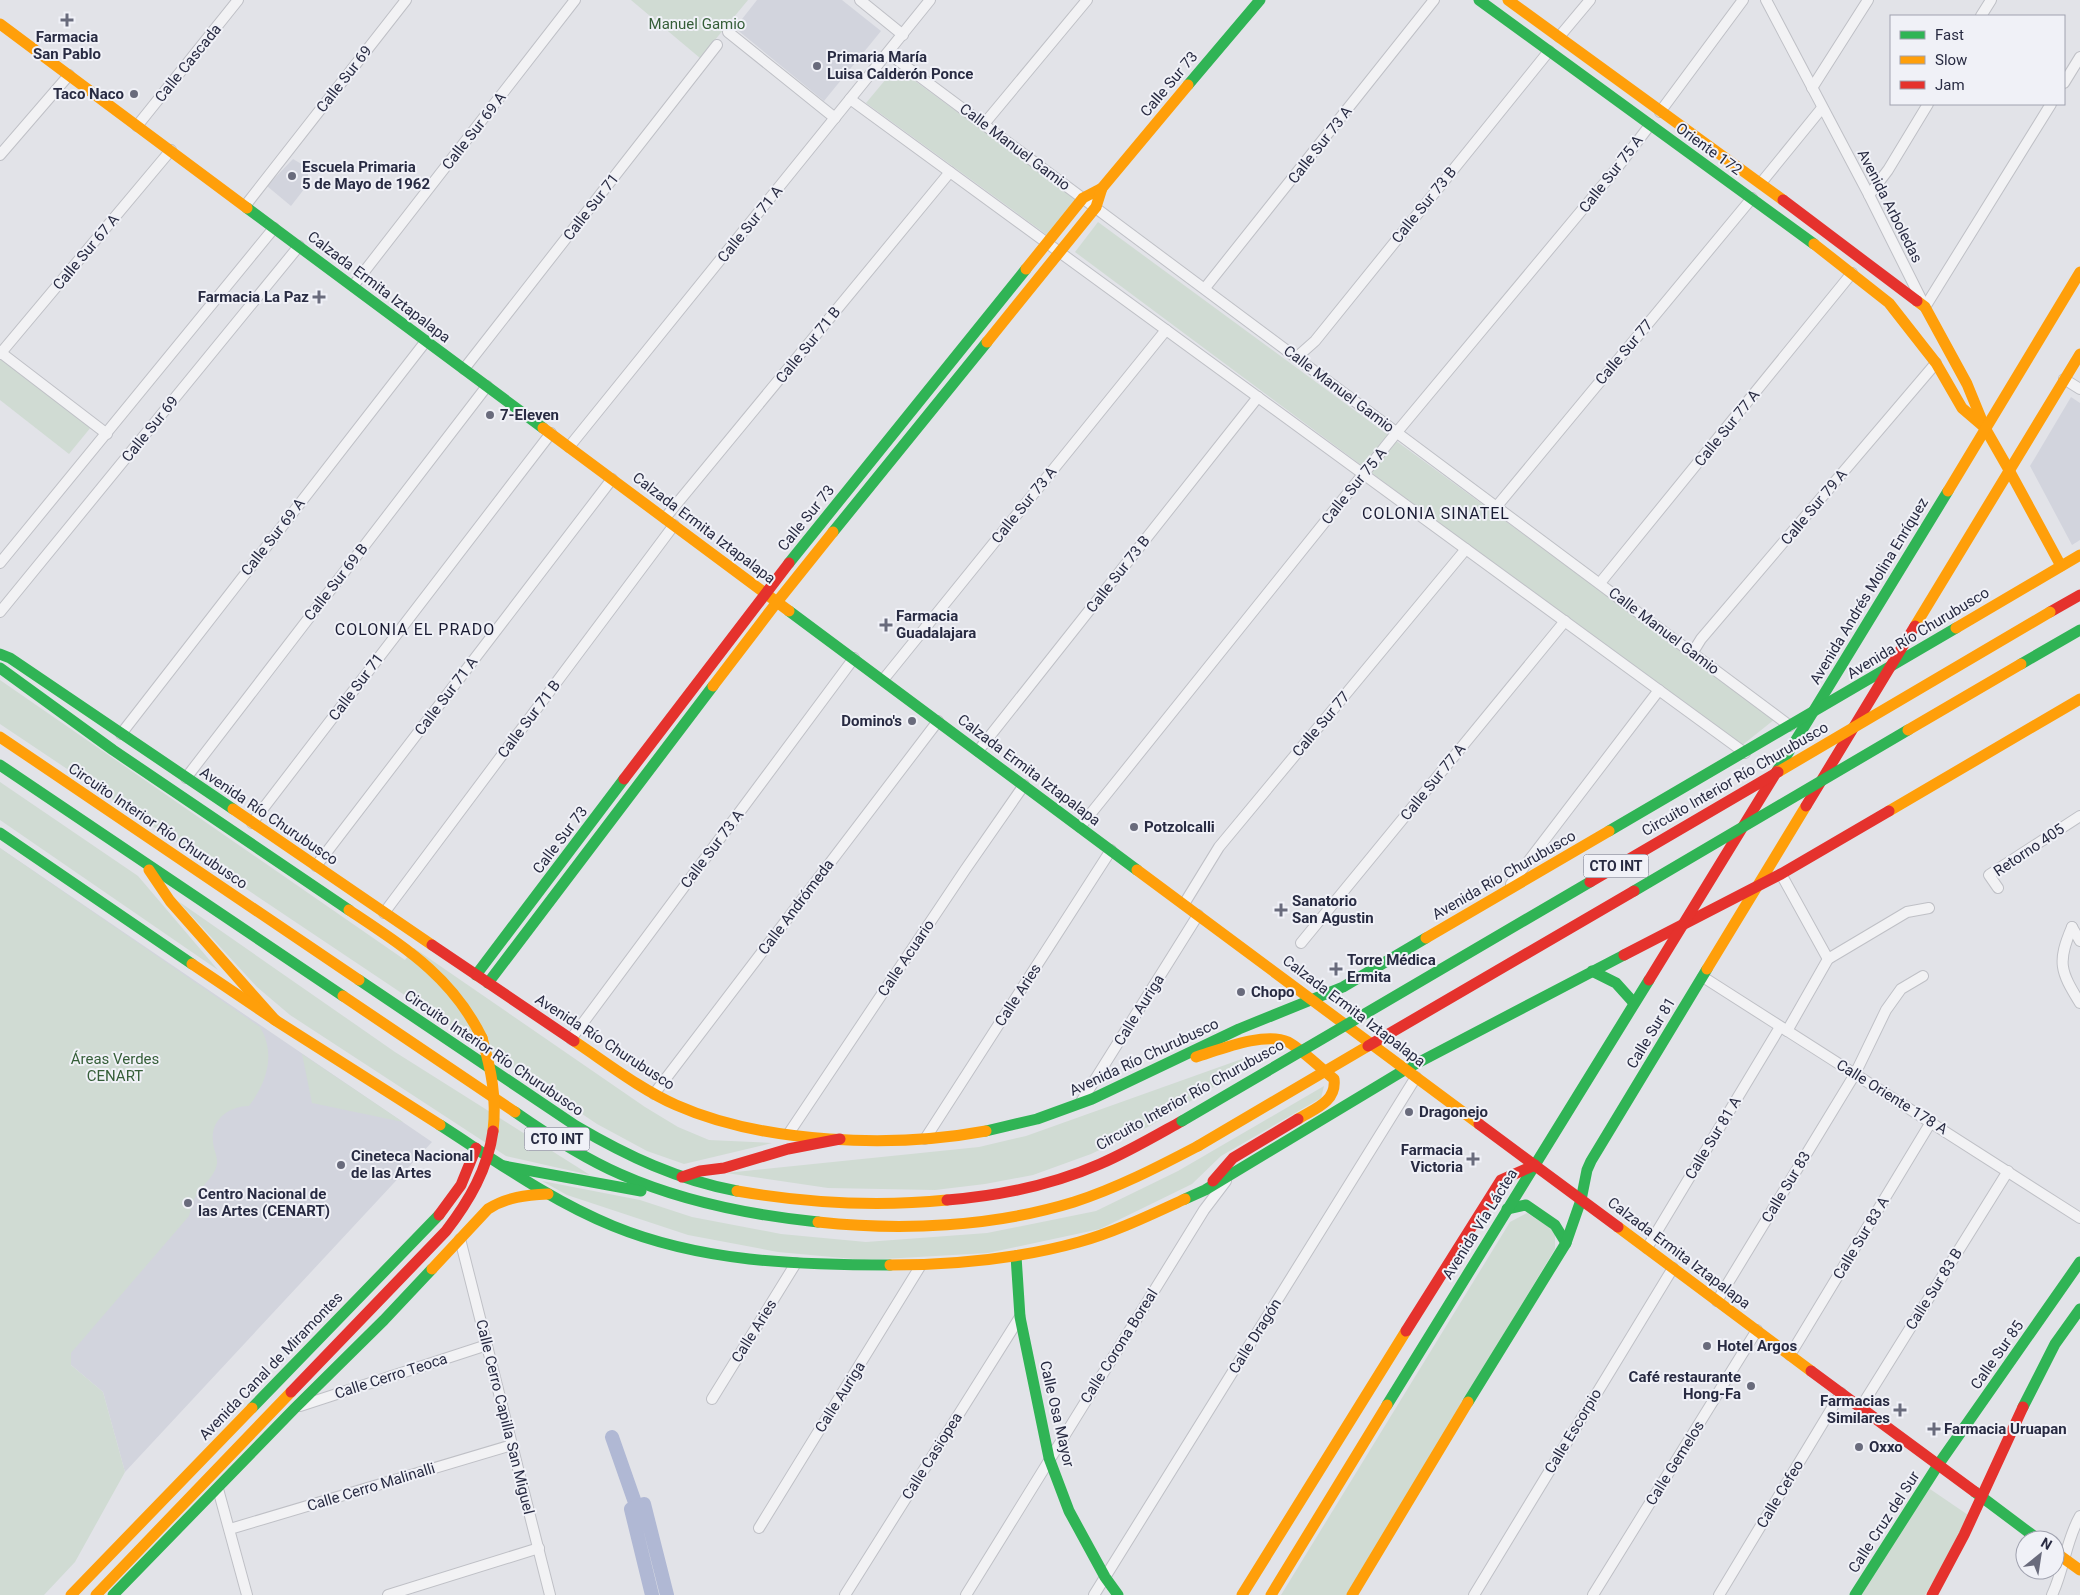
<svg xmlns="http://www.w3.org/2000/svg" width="2080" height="1595" font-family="Roboto,sans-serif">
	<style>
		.built { fill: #d2d4dd }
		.green { fill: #d0dbd3 }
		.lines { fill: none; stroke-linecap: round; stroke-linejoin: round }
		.canal { stroke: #b0b8d4; stroke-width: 14 }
		.street-casing { stroke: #bfc0c6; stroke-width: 12 }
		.street { stroke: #f2f2f4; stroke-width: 10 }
		.fast { stroke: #30b455; stroke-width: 11 }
		.slow { stroke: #ff9f0a; stroke-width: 11 }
		.jam { stroke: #e5322d; stroke-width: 11 }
		.fast-bridge { stroke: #30b455; stroke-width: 11 }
		.slow-bridge { stroke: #ff9f0a; stroke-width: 11 }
		.jam-bridge { stroke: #e5322d; stroke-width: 11 }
		.poi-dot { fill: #696b7c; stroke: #f0f1f7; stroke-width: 2 }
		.labels { text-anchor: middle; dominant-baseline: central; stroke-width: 4; stroke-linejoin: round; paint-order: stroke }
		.shield { fill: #f0f1f7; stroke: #646678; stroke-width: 1 }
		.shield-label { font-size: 14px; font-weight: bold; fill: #282b42 }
		.park-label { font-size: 15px; fill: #355e38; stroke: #f0f1f7 }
		.poi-label { font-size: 15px; font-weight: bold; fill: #282b42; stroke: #f0f1f7; text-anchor: start }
		.street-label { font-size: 15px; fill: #282b42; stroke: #f0f1f7 }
		.neighbourhood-label { font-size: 16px; letter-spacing: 1px; fill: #1a1c33; stroke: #f0f1f7 }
	</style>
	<rect width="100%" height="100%" fill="#e2e3e8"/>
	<!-- built -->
	<g class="built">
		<path d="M757,0h85l39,31 -57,70 -89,-73z"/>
		<path d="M293,159l15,9v16l-17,22 -24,-20z"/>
		<path d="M2071,397l9,6v137l-8,5 -42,-79z"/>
		<path d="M0,848l432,294 -307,330 -22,-80 -103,-87z"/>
	</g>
	<!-- green -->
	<g class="green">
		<path d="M631,0h117l-48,58z"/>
		<path d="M896,67l180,132 -29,36 -181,-132z"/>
		<path d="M1098,222l677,497 -35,28 -665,-495z"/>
		<path d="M0,357l91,70 -22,27 -69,-54z"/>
		<path d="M0,680l405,280 9,-12 231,159 33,20 31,13 63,3 -88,21 -37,-13 -50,-27 -597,-400z"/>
		<path d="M0,782l138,94 80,94 -218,-150z"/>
		<path d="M0,848l260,179c16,27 7,55 -11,79 -20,0 -39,14 -36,36 1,12 8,18 1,30 -4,8 -12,14 -17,22 -4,6 -6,15 -8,22l-118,137v12l32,27 22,80 -50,90 -31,33h-44z"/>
		<path d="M178,901l217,151 195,123 -84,-19 -216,-141 -33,-28z"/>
		<path d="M1284,1044l-134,82 -59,28 -58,21 -48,9 -50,6 -107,-2 -102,-15 253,-26 47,-11z"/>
		<path d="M302,1054l101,68 -91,-19z"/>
		<path d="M1324,1086l-3,12 -100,58 -29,28 -92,45 -112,24 -123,7 -87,-8 -90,-17 -121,-40 -25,-14 98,19 52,17 89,17 85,8 121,-9 109,-22 82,-40z"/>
		<path d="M1527,1213l28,18v18l-208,346h-66l229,-373z"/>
		<path d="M1927,1487l44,30 -46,78h-66z"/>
	</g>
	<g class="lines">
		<!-- canal -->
		<g class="canal">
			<path d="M612,1437l27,77"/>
			<path d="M652,1595l-21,-86 13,-5 23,91"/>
		</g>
		<defs>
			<g id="street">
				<path d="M860,0l43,35"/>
				<path d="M1766,0l103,195 53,106"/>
				<path d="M1981,16l10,-16"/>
				<path d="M728,32l107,86"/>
				<path d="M1559,37l31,-37"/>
				<path d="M888,53l902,673"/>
				<path d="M2064,83l16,-26"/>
				<path d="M1812,88l56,-88"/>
				<path d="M850,99l895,654"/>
				<path d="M1660,112l83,-112"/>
				<path d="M984,124l103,-124"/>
				<path d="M137,126l101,-126"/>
				<path d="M0,155l69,-80"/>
				<path d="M1761,183l61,-75"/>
				<path d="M1869,195l19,-25 40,-66"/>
				<path d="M245,206l161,-206"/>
				<path d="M353,286l222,-286"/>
				<path d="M1205,288l229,-288"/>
				<path d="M1925,307l126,-203"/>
				<path d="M0,352l107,82"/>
				<path d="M0,354l171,-204"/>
				<path d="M1297,357l18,-16 234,-290"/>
				<path d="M464,369l253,-324"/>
				<path d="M2064,379l16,10"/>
				<path d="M569,447l361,-447"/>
				<path d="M1497,506l255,-308"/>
				<path d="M665,518l285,-346"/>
				<path d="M0,563l274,-335"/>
				<path d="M1600,583l252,-310"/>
				<path d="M0,612l299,-366"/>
				<path d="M1693,652l8,-13 235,-276"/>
				<path d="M883,680l283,-350"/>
				<path d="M121,734l305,-393"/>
				<path d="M978,751l280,-354"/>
				<path d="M186,778l301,-392"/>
				<path d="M252,823l299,-390"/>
				<path d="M1080,827l317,-395 220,-264 33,-43"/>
				<path d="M316,866l296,-387"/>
				<path d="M1781,874l47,85"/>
				<path d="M1511,884l148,-194"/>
				<path d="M1998,888l-9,-13 91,-59"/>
				<path d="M1184,904l35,-57 247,-298"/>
				<path d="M384,913l290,-388"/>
				<path d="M2072,927c-15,35 -12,44 8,76"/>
				<path d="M2072,927l8,14"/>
				<path d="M1301,943l264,-322"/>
				<path d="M1703,977l377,241"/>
				<path d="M1787,1031l41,-72 79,-47 22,-4"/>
				<path d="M571,1039l283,-381"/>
				<path d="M654,1094l284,-373"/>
				<path d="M1081,1102l117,-187"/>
				<path d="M789,1133l176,-263 59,-85"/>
				<path d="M925,1139l186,-289"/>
				<path d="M460,1239l90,356"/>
				<path d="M1647,1248l133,-221"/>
				<path d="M1717,1301l138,-227 31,-64 15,-21 22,-13"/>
				<path d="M1790,1355l141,-233"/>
				<path d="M712,1399l84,-136"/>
				<path d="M300,1406l187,-61"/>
				<path d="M1861,1407l147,-236"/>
				<path d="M218,1489l29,106"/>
				<path d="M759,1528l162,-263"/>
				<path d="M230,1529l282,-84"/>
				<path d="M388,1595l151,-47"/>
				<path d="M845,1595l175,-278"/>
				<path d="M966,1595l238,-385 22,-29"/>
				<path d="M1094,1595l322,-518"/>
				<path d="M1474,1595l199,-327"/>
				<path d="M1593,1595l164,-265"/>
				<path d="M1719,1595l122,-202"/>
				<path d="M2052,1595c12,-25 14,-55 28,-79"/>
			</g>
		</defs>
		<!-- street casing -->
		<use href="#street" class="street-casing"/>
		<!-- street -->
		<use href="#street" class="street"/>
		<!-- fast -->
		<g class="fast">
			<path d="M1479,0l335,244"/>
			<path d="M1188,85l72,-85"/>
			<path d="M247,208l296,220"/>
			<path d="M833,532l154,-190"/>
			<path d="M789,563l237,-294"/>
			<path d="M789,611l348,259"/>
			<path d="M0,654l10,4 223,151"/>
			<path d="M2021,664l59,-34"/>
			<path d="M0,668l113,82 236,160"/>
			<path d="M0,765l343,231"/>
			<path d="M1777,771l171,-280"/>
			<path d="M1609,831l347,-203"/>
			<path d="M0,833l192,131"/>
			<path d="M1592,971l24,12 18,20"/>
			<path d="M476,975l148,-196"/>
			<path d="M359,980l217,146c51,30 102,54 161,65"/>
			<path d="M488,983l225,-297"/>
			<path d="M515,1112c33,23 68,46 105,62 63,28 130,41 198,48"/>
			<path d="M440,1125c56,36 111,76 173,101 88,36 183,39 277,39"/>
			<path d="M986,1131l51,-12 55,-20 147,-70 104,-42 83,-49"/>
			<path d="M504,1166l137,25"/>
			<path d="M1185,1199l20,-9 201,-121 218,-114"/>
			<path d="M1507,1209l19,-4 29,20 11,18"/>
			<path d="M1016,1256l4,61 29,141 20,53 36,66 13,18"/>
			<path d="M1468,1402l98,-159 15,-43 6,-30 4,-9 116,-192"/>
			<path d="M1387,1405l262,-425"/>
			<path d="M2023,1407l32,-63 25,-35"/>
			<path d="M252,1408l187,-193"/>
			<path d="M1975,1492l64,48"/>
			<path d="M113,1595l182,-187 89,-88 48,-51"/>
			<path d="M1855,1595l83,-130 142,-203"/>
		</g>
		<!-- slow -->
		<g class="slow">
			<path d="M1508,0l275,200"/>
			<path d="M0,24l247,184"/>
			<path d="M1814,244l75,59 47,60 26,45 21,18"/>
			<path d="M1026,269l57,-71 19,-10"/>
			<path d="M1917,301l8,6 42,77 18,44 24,42"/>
			<path d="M987,342l109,-135 6,-19 86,-103"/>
			<path d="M543,428l246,183"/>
			<path d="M2009,470l52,96"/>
			<path d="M1948,491l132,-219"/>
			<path d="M1915,626l165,-272"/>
			<path d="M1956,628l124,-73"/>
			<path d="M713,686l64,-84 56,-70"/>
			<path d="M0,737l359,243"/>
			<path d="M233,809l199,136"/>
			<path d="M1889,811l191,-112"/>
			<path d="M149,870l21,31 105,119"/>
			<path d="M1137,870l342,254"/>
			<path d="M349,910c55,37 103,66 133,128"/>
			<path d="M1426,938l183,-107"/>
			<path d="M192,964l83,56 165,105"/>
			<path d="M1707,969l99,-163"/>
			<path d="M343,996l172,116"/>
			<path d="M574,1041c33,22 66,48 102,64 88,39 218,43 310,26"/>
			<path d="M1196,1057c23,-7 69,-26 92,-15 12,6 35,28 46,37 3,23 -20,30 -36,40"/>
			<path d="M737,1191c69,12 140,16 210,9"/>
			<path d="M818,1222c84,9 175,5 256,-20 43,-14 84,-35 124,-56"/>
			<path d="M1618,1227l193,144"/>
			<path d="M890,1265c63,0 128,-6 189,-23 36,-10 71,-27 106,-43"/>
			<path d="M432,1269l56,-60c19,-12 38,-14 60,-15"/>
			<path d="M2055,1552l25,18"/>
			<path d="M71,1595l181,-187"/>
			<path d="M96,1595l195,-203"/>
			<path d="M1242,1595l164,-264"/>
			<path d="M1271,1595l116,-190"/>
			<path d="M1352,1595l116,-193"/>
		</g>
		<!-- jam -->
		<g class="jam">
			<path d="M1783,200l134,101"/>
			<path d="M2050,612l30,-17"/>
			<path d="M624,779l165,-216"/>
			<path d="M1806,806l109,-180"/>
			<path d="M432,945l142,96"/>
			<path d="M1624,955l157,-81 108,-63"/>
			<path d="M1649,980l128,-209"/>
			<path d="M1479,1124l139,103"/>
			<path d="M682,1177l18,-6 24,-3 64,-19 52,-10"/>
			<path d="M1213,1181l20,-23 65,-39"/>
			<path d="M947,1200c51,-4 105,-15 153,-36 28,-12 55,-28 82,-43"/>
			<path d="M439,1215l22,-30 15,-37"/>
			<path d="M1406,1331l95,-151 34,-15"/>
			<path d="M1811,1371l164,121"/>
			<path d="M1932,1595l32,-60 59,-128"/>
		</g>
		<!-- fast-bridge -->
		<g class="fast-bridge">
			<path d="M1634,891l274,-161"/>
			<path d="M1182,1121l408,-239"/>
		</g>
		<!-- slow-bridge -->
		<g class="slow-bridge">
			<path d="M1908,730l113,-66"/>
			<path d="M1778,772l272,-160"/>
			<path d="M482,1038c9,31 15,60 11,93"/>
			<path d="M1198,1146l170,-100"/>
		</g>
		<!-- jam-bridge -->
		<g class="jam-bridge">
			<path d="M1590,882l188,-110"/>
			<path d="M1368,1046l266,-155"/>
			<path d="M291,1392l155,-161c23,-30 42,-62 47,-100"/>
		</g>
	</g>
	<!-- markers -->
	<g class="poi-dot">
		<path d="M64.5 12.5h5v5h5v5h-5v5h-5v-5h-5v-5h5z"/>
		<circle cx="817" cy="66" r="5"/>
		<circle cx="134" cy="94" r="5"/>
		<circle cx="292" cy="176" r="5"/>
		<path d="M316.5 289.5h5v5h5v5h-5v5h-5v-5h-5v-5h5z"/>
		<circle cx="490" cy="415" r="5"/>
		<path d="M883.5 617.5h5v5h5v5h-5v5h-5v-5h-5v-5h5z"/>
		<circle cx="912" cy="721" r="5"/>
		<circle cx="1134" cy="827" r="5"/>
		<path d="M1278.5 902.5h5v5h5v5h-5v5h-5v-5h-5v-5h5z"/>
		<path d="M1333.5 961.5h5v5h5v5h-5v5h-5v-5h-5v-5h5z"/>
		<circle cx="1241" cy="992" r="5"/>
		<circle cx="1409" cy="1112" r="5"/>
		<path d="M1470.5 1151.5h5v5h5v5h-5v5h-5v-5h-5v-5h5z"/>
		<circle cx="341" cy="1165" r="5"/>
		<circle cx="188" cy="1203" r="5"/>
		<circle cx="1707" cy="1346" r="5"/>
		<circle cx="1751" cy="1386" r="5"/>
		<path d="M1897.5 1402.5h5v5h5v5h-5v5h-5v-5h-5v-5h5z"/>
		<path d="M1931.5 1421.5h5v5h5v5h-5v5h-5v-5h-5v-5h5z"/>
		<circle cx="1859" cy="1447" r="5"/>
	</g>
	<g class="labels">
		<!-- shield labels -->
		<g class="shield">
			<rect x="1583.5" y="854.5" width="65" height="23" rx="4"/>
			<rect x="524.5" y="1127.5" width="65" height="23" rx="4"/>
		</g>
		<g class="shield-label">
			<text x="1616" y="866">CTO INT</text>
			<text x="557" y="1139">CTO INT</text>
		</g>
		<!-- park labels -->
		<g class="park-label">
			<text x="697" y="24">Manuel Gamio</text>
			<text x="115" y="1059">Áreas Verdes<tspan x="115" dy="17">CENART</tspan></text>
		</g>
		<!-- poi labels -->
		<g class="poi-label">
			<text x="67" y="37" text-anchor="middle">Farmacia<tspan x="67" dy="17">San Pablo</tspan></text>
			<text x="827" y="57">Primaria María<tspan x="827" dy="17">Luisa Calderón Ponce</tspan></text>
			<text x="124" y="94" text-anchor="end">Taco Naco</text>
			<text x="302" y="167">Escuela Primaria<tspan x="302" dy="17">5 de Mayo de 1962</tspan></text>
			<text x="309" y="297" text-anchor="end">Farmacia La Paz</text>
			<text x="500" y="415">7-Eleven</text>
			<text x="896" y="616">Farmacia<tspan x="896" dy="17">Guadalajara</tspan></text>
			<text x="902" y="721" text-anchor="end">Domino's</text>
			<text x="1144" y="827">Potzolcalli</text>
			<text x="1292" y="901">Sanatorio<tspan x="1292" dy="17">San Agustin</tspan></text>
			<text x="1347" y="960">Torre Médica<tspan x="1347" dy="17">Ermita</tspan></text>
			<text x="1251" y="992">Chopo</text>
			<text x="1419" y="1112">Dragonejo</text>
			<text x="1463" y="1150" text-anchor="end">Farmacia<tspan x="1463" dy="17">Victoria</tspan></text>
			<text x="351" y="1156">Cineteca Nacional<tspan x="351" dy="17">de las Artes</tspan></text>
			<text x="198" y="1194">Centro Nacional de<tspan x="198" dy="17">las Artes (CENART)</tspan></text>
			<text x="1717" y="1346">Hotel Argos</text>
			<text x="1741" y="1377" text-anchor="end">Café restaurante<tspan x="1741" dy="17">Hong-Fa</tspan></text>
			<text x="1890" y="1401" text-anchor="end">Farmacias<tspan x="1890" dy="17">Similares</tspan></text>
			<text x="1944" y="1429">Farmacia Uruapan</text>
			<text x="1869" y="1447">Oxxo</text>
		</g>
		<!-- street labels -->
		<g class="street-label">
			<text transform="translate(188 63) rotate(-51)">Calle Cascada</text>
			<text transform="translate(344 79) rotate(-52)">Calle Sur 69</text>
			<text transform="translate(1169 84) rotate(-50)">Calle Sur 73</text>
			<text transform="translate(474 131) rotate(-52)">Calle Sur 69 A</text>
			<text transform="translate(1320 145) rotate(-52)">Calle Sur 73 A</text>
			<text transform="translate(1015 147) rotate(37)">Calle Manuel Gamio</text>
			<text transform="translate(1709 149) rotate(36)">Oriente 172</text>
			<text transform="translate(1611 174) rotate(-52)">Calle Sur 75 A</text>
			<text transform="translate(1424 205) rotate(-51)">Calle Sur 73 B</text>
			<text transform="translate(1890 206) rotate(63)">Avenida Arboledas</text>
			<text transform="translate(591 207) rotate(-52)">Calle Sur 71</text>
			<text transform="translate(750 224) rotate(-51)">Calle Sur 71 A</text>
			<text transform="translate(86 252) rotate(-50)">Calle Sur 67 A</text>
			<text transform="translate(379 287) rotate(37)">Calzada Ermita Iztapalapa</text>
			<text transform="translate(808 345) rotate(-51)">Calle Sur 71 B</text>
			<text transform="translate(1624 352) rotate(-50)">Calle Sur 77</text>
			<text transform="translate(1339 389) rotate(37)">Calle Manuel Gamio</text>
			<text transform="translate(1727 428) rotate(-51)">Calle Sur 77 A</text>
			<text transform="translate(150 429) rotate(-51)">Calle Sur 69</text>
			<text transform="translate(1354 486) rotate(-51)">Calle Sur 75 A</text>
			<text transform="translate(1024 505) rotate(-51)">Calle Sur 73 A</text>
			<text transform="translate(1814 507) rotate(-50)">Calle Sur 79 A</text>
			<text transform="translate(806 518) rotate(-51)">Calle Sur 73</text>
			<text transform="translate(704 528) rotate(37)">Calzada Ermita Iztapalapa</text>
			<text transform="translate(273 537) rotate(-52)">Calle Sur 69 A</text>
			<text transform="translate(1118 574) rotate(-52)">Calle Sur 73 B</text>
			<text transform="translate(336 582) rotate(-52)">Calle Sur 69 B</text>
			<text transform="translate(1869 591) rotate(-59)">Avenida Andrés Molina Enríquez</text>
			<text transform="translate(1664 631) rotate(37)">Calle Manuel Gamio</text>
			<text transform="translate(1918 633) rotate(-31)">Avenida Río Churubusco</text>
			<text transform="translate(356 687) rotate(-53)">Calle Sur 71</text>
			<text transform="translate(446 696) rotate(-53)">Calle Sur 71 A</text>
			<text transform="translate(529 719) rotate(-53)">Calle Sur 71 B</text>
			<text transform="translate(1321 724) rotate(-50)">Calle Sur 77</text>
			<text transform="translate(1029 770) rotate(37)">Calzada Ermita Iztapalapa</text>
			<text transform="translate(1735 779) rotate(-30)">Circuito Interior Río Churubusco</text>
			<text transform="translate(1433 782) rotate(-51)">Calle Sur 77 A</text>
			<text transform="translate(269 816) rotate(34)">Avenida Río Churubusco</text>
			<text transform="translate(158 826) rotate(34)">Circuito Interior Río Churubusco</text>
			<text transform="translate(560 840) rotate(-53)">Calle Sur 73</text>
			<text transform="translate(712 849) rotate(-53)">Calle Sur 73 A</text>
			<text transform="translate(2029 850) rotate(-34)">Retorno 405</text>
			<text transform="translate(1504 875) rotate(-30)">Avenida Río Churubusco</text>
			<text transform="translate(796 907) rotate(-53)">Calle Andrómeda</text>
			<text transform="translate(906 958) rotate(-56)">Calle Acuario</text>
			<text transform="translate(1018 995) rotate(-57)">Calle Aries</text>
			<text transform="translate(1139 1010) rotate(-58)">Calle Auriga</text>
			<text transform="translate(1354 1011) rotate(37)">Calzada Ermita Iztapalapa</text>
			<text transform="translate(1651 1033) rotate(-59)">Calle Sur 81</text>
			<text transform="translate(605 1042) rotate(33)">Avenida Río Churubusco</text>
			<text transform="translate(494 1053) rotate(34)">Circuito Interior Río Churubusco</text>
			<text transform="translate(1144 1057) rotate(-25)">Avenida Río Churubusco</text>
			<text transform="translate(1190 1095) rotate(-29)">Circuito Interior Río Churubusco</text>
			<text transform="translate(1892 1097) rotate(32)">Calle Oriente 178 A</text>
			<text transform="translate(1713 1138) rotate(-59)">Calle Sur 81 A</text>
			<text transform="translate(1786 1187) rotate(-59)">Calle Sur 83</text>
			<text transform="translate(1480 1224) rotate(-58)">Avenida Vía Láctea</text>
			<text transform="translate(1861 1238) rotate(-59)">Calle Sur 83 A</text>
			<text transform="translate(1679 1253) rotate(37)">Calzada Ermita Iztapalapa</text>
			<text transform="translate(1934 1289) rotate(-58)">Calle Sur 83 B</text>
			<text transform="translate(754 1331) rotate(-58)">Calle Aries</text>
			<text transform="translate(1255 1336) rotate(-58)">Calle Dragón</text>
			<text transform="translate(1119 1346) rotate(-58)">Calle Corona Boreal</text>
			<text transform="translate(1997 1355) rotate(-55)">Calle Sur 85</text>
			<text transform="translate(271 1366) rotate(-46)">Avenida Canal de Miramontes</text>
			<text transform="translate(391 1376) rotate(-18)">Calle Cerro Teoca</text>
			<text transform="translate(840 1397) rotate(-58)">Calle Auriga</text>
			<text transform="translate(1057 1414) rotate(77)">Calle Osa Mayor</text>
			<text transform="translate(505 1417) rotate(76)">Calle Cerro Capilla San Miguel</text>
			<text transform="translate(1573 1431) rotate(-59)">Calle Escorpio</text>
			<text transform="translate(932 1456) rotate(-58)">Calle Casiopea</text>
			<text transform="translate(1675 1463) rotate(-58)">Calle Gemelos</text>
			<text transform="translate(371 1487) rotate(-17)">Calle Cerro Malinalli</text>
			<text transform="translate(1780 1494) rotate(-59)">Calle Cefeo</text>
			<text transform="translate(1884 1522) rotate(-57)">Calle Cruz del Sur</text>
		</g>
		<!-- neighbourhood labels -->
		<g class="neighbourhood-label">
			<text x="1436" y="513">COLONIA SINATEL</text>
			<text x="415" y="629">COLONIA EL PRADO</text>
		</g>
	</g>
	<!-- legend -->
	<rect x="1890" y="15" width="175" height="90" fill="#f0f1f7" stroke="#a0a2af"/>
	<rect x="1900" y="31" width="25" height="8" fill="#30b455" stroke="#a0a2af"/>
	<text x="1935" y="40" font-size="15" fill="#282b42">Fast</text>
	<rect x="1900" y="56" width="25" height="8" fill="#ff9f0a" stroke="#a0a2af"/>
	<text x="1935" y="65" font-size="15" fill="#282b42">Slow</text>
	<rect x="1900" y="81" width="25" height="8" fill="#e5322d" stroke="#a0a2af"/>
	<text x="1935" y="90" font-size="15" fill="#282b42">Jam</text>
	<!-- north arrow -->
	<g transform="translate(2040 1555) rotate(30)"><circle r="24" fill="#f0f1f7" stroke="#a0a2af"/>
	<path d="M0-4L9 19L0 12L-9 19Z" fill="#696b7c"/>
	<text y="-8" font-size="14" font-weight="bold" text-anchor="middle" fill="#282b42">N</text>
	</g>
</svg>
